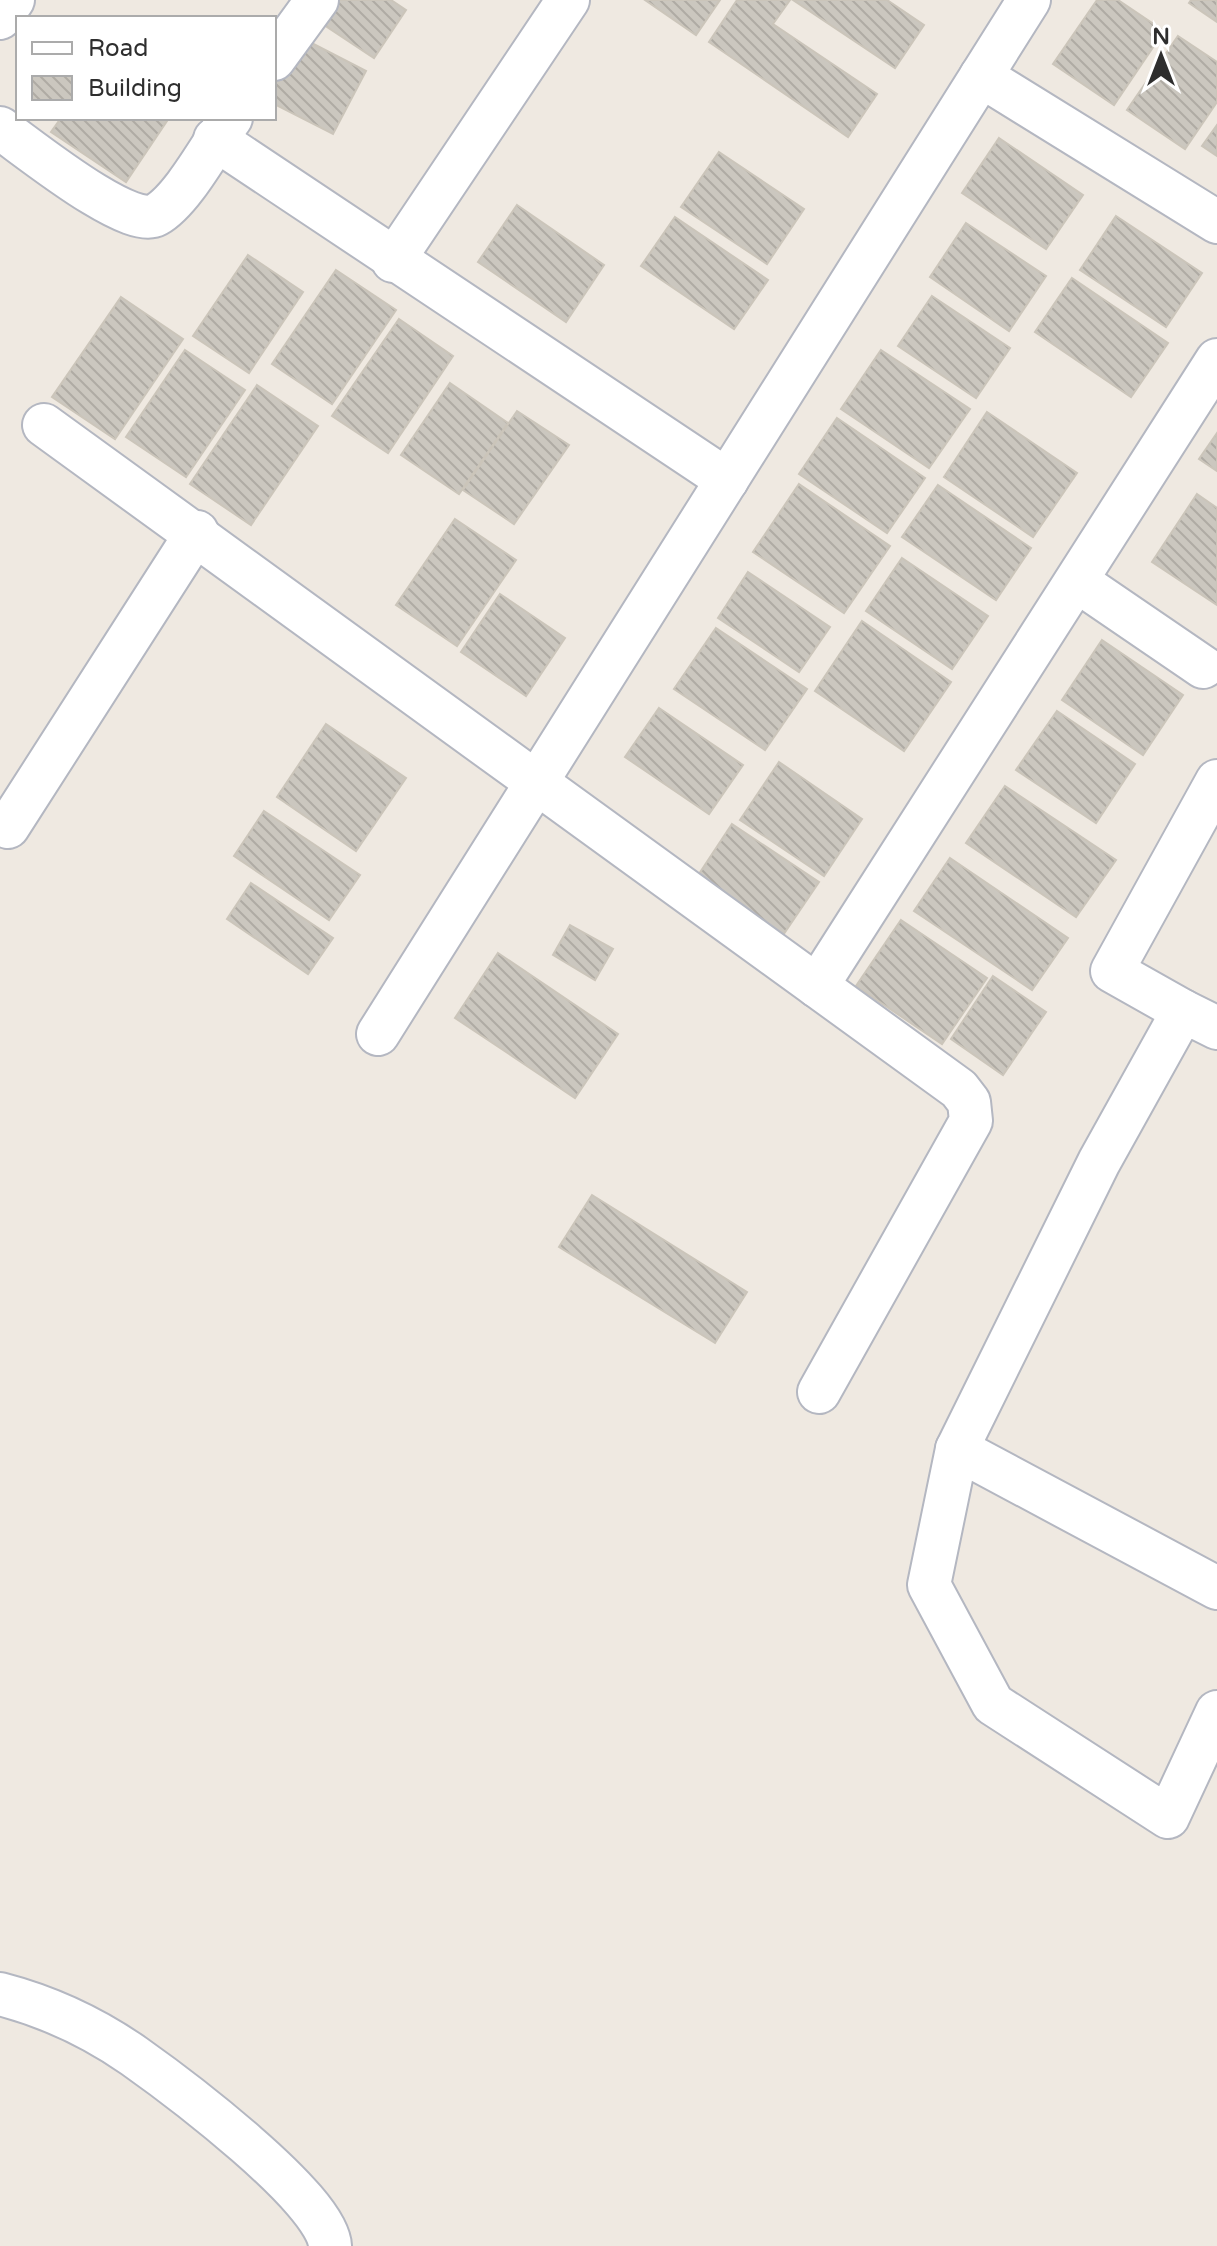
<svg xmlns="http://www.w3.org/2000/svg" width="1217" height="2246" font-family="'Varela Round',sans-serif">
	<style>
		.building { fill: url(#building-back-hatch); stroke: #cbc5ba; stroke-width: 2 }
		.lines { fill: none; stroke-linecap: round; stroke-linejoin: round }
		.minor-casing { stroke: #b4b7c1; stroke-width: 46 }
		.minor { stroke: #fff; stroke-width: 42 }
	</style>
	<defs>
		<pattern id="building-back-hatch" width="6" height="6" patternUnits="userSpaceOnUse" patternTransform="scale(2)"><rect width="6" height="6" fill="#cbc7bf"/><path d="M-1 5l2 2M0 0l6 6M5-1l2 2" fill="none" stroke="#afaba4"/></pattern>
	</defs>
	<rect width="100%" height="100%" fill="#efe9e1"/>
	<!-- building -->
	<g class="building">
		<path d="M333,0h58l15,10 -32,48 -56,-37z"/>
		<path d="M645,0h75l-24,35z"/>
		<path d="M737,0h53l-17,24 104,70 -29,43 -139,-95z"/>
		<path d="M793,0h94l37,25 -29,43z"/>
		<path d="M1097,0h21l46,31 -50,74 -61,-41z"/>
		<path d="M1191,0h26v22l-28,-19z"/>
		<path d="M298,36l68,35 -33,63 -59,-30v-22z"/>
		<path d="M1178,36l39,26v40l-32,47 -58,-39z"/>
		<path d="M61,118h108l-43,64 -75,-50z"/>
		<path d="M1217,125v31l-15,-10z"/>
		<path d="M999,138l84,57 -37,54 -84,-56z"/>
		<path d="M719,152l85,57 -37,55 -86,-57z"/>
		<path d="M517,205l87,60 -38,57 -88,-60z"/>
		<path d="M1116,216l86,57 -36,54 -86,-57z"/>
		<path d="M675,217l93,63 -34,49 -93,-63z"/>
		<path d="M966,223l80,53 -37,55 -79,-54z"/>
		<path d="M248,255l55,37 -54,81 -56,-37z"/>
		<path d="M336,270l60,40 -64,94 -60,-40z"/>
		<path d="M1072,278l96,65 -37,54 -96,-65z"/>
		<path d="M932,296l78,52 -34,50 -78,-52z"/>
		<path d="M121,297l62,42 -68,100 -63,-42z"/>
		<path d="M399,319l54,37 -65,97 -56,-37z"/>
		<path d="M185,350l60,40 -59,87 -60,-40z"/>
		<path d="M881,350l89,59 -41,59 -88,-59z"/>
		<path d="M450,383l58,40 -49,71 -58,-39z"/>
		<path d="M257,385l61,41 -67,99 -61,-41z"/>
		<path d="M517,411l52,34 -55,79 -51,-34z"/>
		<path d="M987,412l90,61 -44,64 -89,-60z"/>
		<path d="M837,418l88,60 -38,55 -88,-59z"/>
		<path d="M1217,433v38l-18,-12z"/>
		<path d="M799,484l91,62 -46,67 -91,-61z"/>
		<path d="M938,485l93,63 -35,52 -94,-63z"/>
		<path d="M1197,494l20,14v97l-65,-43z"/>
		<path d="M455,519l61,41 -59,86 -61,-41z"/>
		<path d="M902,558l86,58 -36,53 -86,-58z"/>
		<path d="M748,572l82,55 -31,45 -81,-54z"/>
		<path d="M500,594l65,44 -39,58 -65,-44z"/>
		<path d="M862,621l89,61 -47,69 -89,-60z"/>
		<path d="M716,628l91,61 -42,61 -91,-61z"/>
		<path d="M1102,640l81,55 -40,60 -81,-55z"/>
		<path d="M659,708l84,57 -34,49 -84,-57z"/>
		<path d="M1057,711l78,53 -39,59 -80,-53z"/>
		<path d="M326,724l80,54 -50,73 -79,-54z"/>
		<path d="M779,762l83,57 -38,57 -84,-56z"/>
		<path d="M1005,786l111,74 -40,57 -110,-74z"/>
		<path d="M264,811l96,64 -31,45 -95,-64z"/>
		<path d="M732,824l87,58 -38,56 -86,-58z"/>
		<path d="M950,858l118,80 -36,52 -118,-79z"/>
		<path d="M251,883l82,55 -25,36 -81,-55z"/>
		<path d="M901,920l86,58 -45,66 -86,-58z"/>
		<path d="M570,925l43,24 -18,31 -42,-25z"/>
		<path d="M498,953l120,81 -43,64 -120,-80z"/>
		<path d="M993,976l53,36 -43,63 -52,-36z"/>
		<path d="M592,1195l155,97 -32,51 -156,-96z"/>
	</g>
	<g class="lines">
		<defs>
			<g id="minor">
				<path d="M0,18l13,-18"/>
				<path d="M274,59l43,-59"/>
				<path d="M981,76l236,146"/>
				<path d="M0,128c26,18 129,102 156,87 27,-15 56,-71 75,-97"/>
				<path d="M215,139l512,341"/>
				<path d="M393,261l175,-261"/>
				<path d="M44,425l915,664 10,13 2,19 -152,271"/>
				<path d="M1077,581l126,86"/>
				<path d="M8,827l189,-295"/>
				<path d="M817,986l400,-626"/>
				<path d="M1183,1011l-71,-40 105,-190"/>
				<path d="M1217,1028l-34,-17 -84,151 -142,287 -28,136 64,119 175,113 49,-105"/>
				<path d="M378,1034l651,-1034"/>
				<path d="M957,1449l260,139"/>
				<path d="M0,1994c46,12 94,34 134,62 41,29 194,143 196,190"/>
			</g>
		</defs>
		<!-- minor casing -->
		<use href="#minor" class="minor-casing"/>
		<!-- minor -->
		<use href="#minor" class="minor"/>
	</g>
	<!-- legend -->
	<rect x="16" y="16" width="260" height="104" fill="#ffffff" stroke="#ababab" stroke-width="2"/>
	<rect x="32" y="42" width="40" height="12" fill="#ffffff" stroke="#ababab" stroke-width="2"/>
	<text x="88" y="56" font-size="24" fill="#2e2e2e">Road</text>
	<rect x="32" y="76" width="40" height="24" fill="url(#building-back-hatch)" stroke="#ababab" stroke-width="2"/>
	<text x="88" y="96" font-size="24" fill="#2e2e2e">Building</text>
	<!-- north arrow -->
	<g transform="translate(1161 56)" stroke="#ffffff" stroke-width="6" paint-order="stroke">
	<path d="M0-6L14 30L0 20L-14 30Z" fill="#2e2e2e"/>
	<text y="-12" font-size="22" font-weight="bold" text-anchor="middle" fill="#2e2e2e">N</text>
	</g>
</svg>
